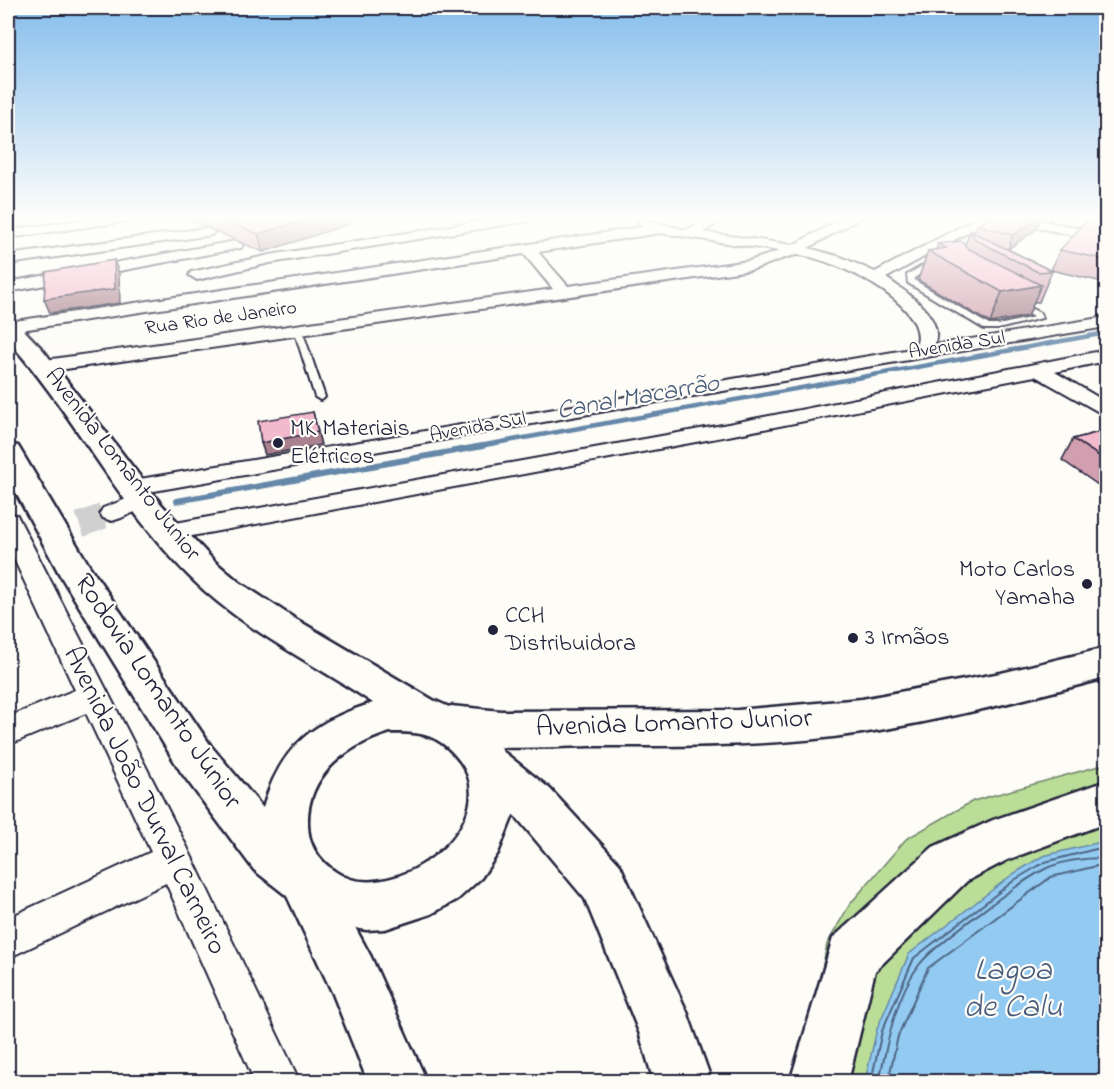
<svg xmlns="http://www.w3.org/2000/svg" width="1114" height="1089" font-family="'Indie Flower',sans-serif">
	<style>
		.green { fill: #badd97; stroke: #6e8069; stroke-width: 1.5 }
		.water { fill: #92caf1; stroke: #6587a8; stroke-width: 1.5 }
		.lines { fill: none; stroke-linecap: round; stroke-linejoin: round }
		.shore { stroke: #4f6584; stroke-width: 2 }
		.stream-far1 { stroke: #6587a8; stroke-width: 4.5 }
		.stream { stroke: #6587a8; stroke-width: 6 }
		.street-tunnel { stroke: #d1d0d1; stroke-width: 25; stroke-dasharray: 25 12; stroke-linecap: butt }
		.lane-casing { stroke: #22223b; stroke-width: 4 }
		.street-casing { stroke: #22223b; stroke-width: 4 }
		.secondary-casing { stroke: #22223b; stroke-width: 5 }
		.highway-casing { stroke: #22223b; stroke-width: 5 }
		.lane { fill: #fdfcf7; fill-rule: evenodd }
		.street { fill: #fdfcf7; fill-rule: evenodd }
		.secondary { fill: #fdfcf7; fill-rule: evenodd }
		.highway { fill: #fdfcf7; fill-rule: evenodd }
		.wall { fill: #d19faf; stroke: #22223b; stroke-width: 1.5 }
		.shaded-wall { fill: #aa828f; stroke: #22223b; stroke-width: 1.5 }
		.building { fill: #f3b9cc; stroke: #22223b; stroke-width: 1.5 }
		.poi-dot { fill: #22223b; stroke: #fdfcf7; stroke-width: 2 }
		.labels { text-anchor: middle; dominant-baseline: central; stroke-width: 4.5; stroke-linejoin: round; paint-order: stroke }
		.far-street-label { font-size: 20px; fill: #22223b; stroke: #fdfcf7 }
		.poi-label { font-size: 24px; fill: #22223b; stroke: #fdfcf7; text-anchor: start }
		.street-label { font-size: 24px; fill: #22223b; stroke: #fdfcf7 }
		.water-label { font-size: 26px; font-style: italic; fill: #495d7b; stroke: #fdfcf7 }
		.near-street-label { font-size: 28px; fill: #22223b; stroke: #fdfcf7 }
		.near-water-label { font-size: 32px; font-style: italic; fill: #495d7b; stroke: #fdfcf7 }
	</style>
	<rect width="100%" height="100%" fill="#fdfcf7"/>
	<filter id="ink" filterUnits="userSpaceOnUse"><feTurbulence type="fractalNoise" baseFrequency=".0167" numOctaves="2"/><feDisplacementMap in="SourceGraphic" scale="12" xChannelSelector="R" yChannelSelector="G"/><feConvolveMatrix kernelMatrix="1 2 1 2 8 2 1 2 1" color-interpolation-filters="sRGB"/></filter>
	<g filter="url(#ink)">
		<!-- green -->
		<path class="green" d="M1106,764v317l-306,1 27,-138 23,-40 56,-65 67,-38z"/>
		<!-- water -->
		<path class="water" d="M1097,843l9,2v236h-241l12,-52 32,-75 104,-80 30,-18z"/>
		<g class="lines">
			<!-- shore -->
			<g class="shore">
				<path d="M871,1082l11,-51 32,-73 102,-79 29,-17 51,-13 10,1"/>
				<path d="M879,1082c8,-38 16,-85 40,-117 16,-21 103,-85 128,-97 18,-8 40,-10 59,-10"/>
				<path d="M888,1082l10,-46 30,-68 123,-91 46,-11 9,1"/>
			</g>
			<!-- stream-far1 -->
			<path class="stream-far1" d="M474,447l632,-114"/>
			<!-- stream -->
			<path class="stream" d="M177,501l306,-55"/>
			<!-- street-tunnel -->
			<path class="street-tunnel" d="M45,538l67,-25"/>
			<defs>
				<g id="lane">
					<path d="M932,260l7,2 -25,16v2l75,45h9l36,-8 -21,-12 -1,-2 4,-2 24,12 2,5 -44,11h-14l-76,-46 -1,-8z"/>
					<path d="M295,328l7,2 23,67 -2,2 -3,1 -5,-3 -21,-67z"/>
				</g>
				<g id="street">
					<path d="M102,217h34l-7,4 -121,17v-8z"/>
					<path d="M506,217h30l-7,4 -259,42 -73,17 -8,-5 2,-3 79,-17z"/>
					<path d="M711,217h17l-25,15 90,13 52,-28h17l-54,31 33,9 34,15 104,-55h17l-110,61c19,13 60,39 48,67l172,-28v10l-472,79 -491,87 8,2 4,5 -4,5 -30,13 -9,3 -9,-3 -3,-5 3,-5 39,-15 -16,-1 -4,-5 4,-5 8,-2 777,-131 6,-6c11,-41 -86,-85 -118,-88 -9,-1 -36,12 -48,15l-706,102 -9,-6 9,-6 508,-71 -29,-35 -516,78v-10l635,-95 -6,-4 7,-4 42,11zM660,233l120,18 -31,10 -181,25 -30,-34z"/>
					<path d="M999,217h25l82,17v8l-100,-21z"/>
					<path d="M207,228l7,4 -2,3 -204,29v-9z"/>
					<path d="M236,241l7,4 -2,3 -233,44v-10z"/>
					<path d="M1106,350v11l-51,11 51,30v14l-71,-40 -307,60 -558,104 -9,-2 -4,-6 4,-6 9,-2 558,-100z"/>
					<path d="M8,513l9,2 3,6 167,326 113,235h-45l-89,-199 -158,75v-40l143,-66 -65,-139 -78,32v-28l67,-27 -67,-144z"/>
				</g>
				<g id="secondary">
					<path d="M1106,648v30c-80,21 -161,42 -244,55 -90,14 -181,13 -272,13 -50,1 -106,7 -154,-10l-6,-12 6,-12 15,-6 50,5 237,-1 124,-11 139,-26z"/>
					<path d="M490,748l15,5 45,36 70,76 67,147 25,70h-58l-15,-50 -54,-133 -67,-80 -43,-38 -7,-14 7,-14z"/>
					<path d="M1106,781v42l-99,37 -40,21 -92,90 -27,111h-58l43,-144 100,-91 60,-27z"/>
					<path d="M303,855l17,7 51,95 56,125h-59l-35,-88 -54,-115 7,-17z"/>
				</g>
				<g id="highway">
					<path d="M1051,217h34l21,4v10l-53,-10z"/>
					<path d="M8,320l8,2 27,28 118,154 53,57 25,21 55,36 139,82 39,17 27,26 17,40 -1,27 -17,43 -17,25 -23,21 -27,15 -46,15 -19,1 -26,-5 -34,-14 -52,-41 -73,-98 -121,-197 -52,-97v-34l10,2 72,121 121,179 52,62c17,-62 51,-87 110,-105 -61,-41 -130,-73 -183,-126 -71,-70 -116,-163 -182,-237zM390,732c28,0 46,1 65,23 59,65 -62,156 -119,117 -18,-12 -28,-27 -28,-49 -1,-48 39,-78 82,-91z"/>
				</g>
			</defs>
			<!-- lane casing -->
			<use href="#lane" class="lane-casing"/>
			<!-- street casing -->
			<use href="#street" class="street-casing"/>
			<!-- secondary casing -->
			<use href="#secondary" class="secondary-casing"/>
			<!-- highway casing -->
			<use href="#highway" class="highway-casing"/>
			<!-- lane -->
			<use href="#lane" class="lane"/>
			<!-- street -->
			<use href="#street" class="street"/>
			<!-- secondary -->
			<use href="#secondary" class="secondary"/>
			<!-- highway -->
			<use href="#highway" class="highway"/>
		</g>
		<!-- wall -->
		<g class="wall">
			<path d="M183,217h165l1,7 -86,28z"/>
			<path d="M992,217h49l-6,13 -27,19 44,22 -13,31h-5l-6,14 -38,7 -72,-43 10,-29 8,-1 2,-6 27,1 5,-14 4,2 3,-8z"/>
			<path d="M1107,224v59l-56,-13 9,-20z"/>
			<path d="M1107,430v61l-45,-31 11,-21z"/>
		</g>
		<!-- shaded-wall -->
		<g class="shaded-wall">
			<path d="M315,217h33l1,7 -86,28 -5,-18z"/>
			<path d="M1040,217h1l-6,13 -27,19 5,-14z"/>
			<path d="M114,260l5,13 1,30 -70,10 -6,-14z"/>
			<path d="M1041,285l-13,31 -38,7 12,-31z"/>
			<path d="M313,412l8,33 -56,10 -4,-12z"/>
		</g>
		<!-- building -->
		<g class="building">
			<path d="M217,217h98l-57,17z"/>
			<path d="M992,217h48l-27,18 -36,-10z"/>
			<path d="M1087,220l20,4v36l-47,-10z"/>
			<path d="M970,231l82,40 -14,1 -62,-32z"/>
			<path d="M962,241l5,7 74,37 -39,7 -74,-41 18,-3 -8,-4z"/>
			<path d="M114,260l1,29 -71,10 2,-27z"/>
			<path d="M313,412l5,20 -57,11 -3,-22z"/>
			<path d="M1107,430v31l-34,-22z"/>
		</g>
	</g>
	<!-- sky -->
	<linearGradient id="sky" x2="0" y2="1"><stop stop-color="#85bdec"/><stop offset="0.59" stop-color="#fefefb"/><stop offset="1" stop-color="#fefefb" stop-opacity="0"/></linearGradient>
	<rect width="1114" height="369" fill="url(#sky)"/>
	<!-- markers -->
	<g class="poi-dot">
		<circle cx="278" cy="443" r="6"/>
		<circle cx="1087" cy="584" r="6"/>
		<circle cx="493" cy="630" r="6"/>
		<circle cx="853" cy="638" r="6"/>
	</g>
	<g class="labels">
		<!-- far-street labels -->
		<g class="far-street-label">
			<text transform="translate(221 319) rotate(-8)">Rua Rio de Janeiro</text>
			<text transform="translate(957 346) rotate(-9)">Avenida Sul</text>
			<text transform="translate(478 428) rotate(-10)">Avenida Sul</text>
		</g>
		<!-- poi labels -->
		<g class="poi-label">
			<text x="290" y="429">MK Materiais<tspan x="290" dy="28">Elétricos</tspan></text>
			<text x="1075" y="570" text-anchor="end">Moto Carlos<tspan x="1075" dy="28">Yamaha</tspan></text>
			<text x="505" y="616">CCH<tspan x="505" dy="28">Distribuidora</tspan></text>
			<text x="865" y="638">3 Irmãos</text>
		</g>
		<!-- street labels -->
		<g class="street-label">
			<text transform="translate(122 465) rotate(52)">Avenida Lomanto Junior</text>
		</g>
		<!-- water labels -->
		<g class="water-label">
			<text transform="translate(638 398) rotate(-10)">Canal Macarrão</text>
		</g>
		<!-- near-street labels -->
		<g class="near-street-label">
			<text transform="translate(157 692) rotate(56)">Rodovia Lomanto Júnior</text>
			<text transform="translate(674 724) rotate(-2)">Avenida Lomanto Junior</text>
			<text transform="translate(144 801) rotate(64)">Avenida João Durval Carneiro</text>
		</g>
		<!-- near-water labels -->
		<g class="near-water-label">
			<text x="1013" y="971">Lagoa<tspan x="1013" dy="37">de Calu</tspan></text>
		</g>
	</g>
	<!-- margin -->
	<rect width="1114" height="1089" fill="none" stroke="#fdfcf7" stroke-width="30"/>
	<rect x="15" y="15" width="1084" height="1059" fill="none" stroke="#22223b" stroke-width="2" filter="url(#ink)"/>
</svg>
